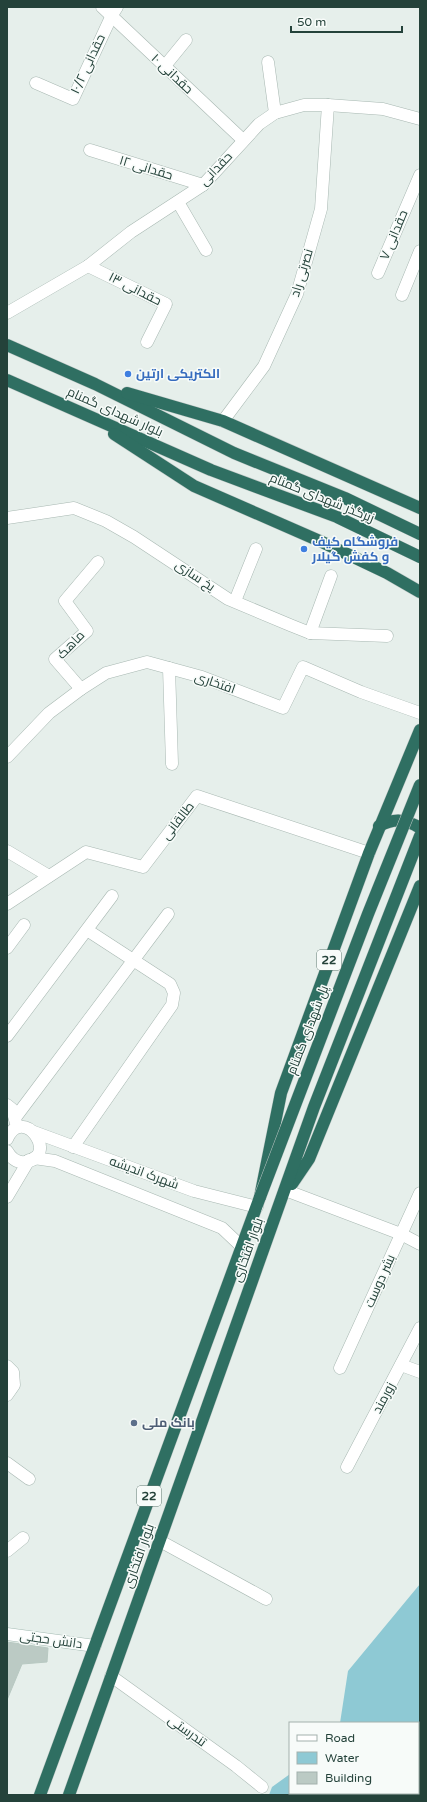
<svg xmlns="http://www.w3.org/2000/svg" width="427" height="1802" font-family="'Varela Round',Cairo,sans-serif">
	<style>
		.water { fill: #8ec9d4 }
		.building { fill: #bbcac4; stroke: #b8c9c2 }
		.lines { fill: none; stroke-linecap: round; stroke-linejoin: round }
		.street-casing { stroke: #a8b8b2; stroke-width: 13 }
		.secondary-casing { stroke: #a4bbb3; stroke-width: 13 }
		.highway-casing { stroke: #c2cac8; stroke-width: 13 }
		.street { stroke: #fff; stroke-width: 12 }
		.secondary { stroke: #fff; stroke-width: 12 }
		.highway { stroke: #2f6f62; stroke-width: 12 }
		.highway-bridge-casing { stroke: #c2cac8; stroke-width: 13; stroke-linecap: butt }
		.highway-bridge { stroke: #2f6f62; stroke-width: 12 }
		.shop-dot { fill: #3f7fe0; stroke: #f7fbf9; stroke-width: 1.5 }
		.service-dot { fill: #5c6f8a; stroke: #f7fbf9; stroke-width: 1.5 }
		.labels { text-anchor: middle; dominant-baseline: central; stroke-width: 3; stroke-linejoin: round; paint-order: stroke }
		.shield { fill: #f7fbf9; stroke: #637a73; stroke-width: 1 }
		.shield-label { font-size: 12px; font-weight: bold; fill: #24423a }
		.street-label { font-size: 13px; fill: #24423a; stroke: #f7fbf9 }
		.shop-label { font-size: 13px; font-weight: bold; fill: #366cbe; stroke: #f7fbf9; text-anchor: start }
		.service-label { font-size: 13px; font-weight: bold; fill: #4e5e75; stroke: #f7fbf9; text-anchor: start }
	</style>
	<rect width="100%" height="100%" fill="#e6efeb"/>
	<!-- water -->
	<path class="water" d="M420,1584v211h-151l3,-8 18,-13v19h128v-70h-78l8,-52z"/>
	<!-- building -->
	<path class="building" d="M7,1642l41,6 -1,14 -25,2 -15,36z"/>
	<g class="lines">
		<defs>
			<g id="street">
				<path d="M102,7l141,133"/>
				<path d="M268,62l7,51"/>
				<path d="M164,67l22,-27"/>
				<path d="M36,83l37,16 39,-84 5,-8"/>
				<path d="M90,150l113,35"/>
				<path d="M178,202l28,48"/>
				<path d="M88,266l78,38 -19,38"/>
				<path d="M378,273l42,-98"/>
				<path d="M402,295l18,-44"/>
				<path d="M7,313l81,-47 43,-34 72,-47 56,-61 16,-11 29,-8h24l55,4 37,10"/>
				<path d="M223,421l41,-55 33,-72 24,-85 7,-104"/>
				<path d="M7,518l67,-10 32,13 28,16 94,62 62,26 20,8 77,3"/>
				<path d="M235,601l21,-52"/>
				<path d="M310,633l21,-57"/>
				<path d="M169,668l3,96"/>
				<path d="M81,689l-26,-30 32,-28 -22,-30 33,-39"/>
				<path d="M7,757l42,-44 32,-24 25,-16 41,-11 55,15 81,31 20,-41 58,25 59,21"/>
				<path d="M7,851l42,25"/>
				<path d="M7,904l79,-52 57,15 54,-71 172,57"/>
				<path d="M7,948l17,-23"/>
				<path d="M7,1036l105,-140"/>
				<path d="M7,1105l5,4 4,14"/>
				<path d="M15,1118l153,-204"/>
				<path d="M34,1132l160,59 63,16"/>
				<path d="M7,1139c16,-36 54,18 18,23 -8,1 -14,-4 -18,-11"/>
				<path d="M73,1147l99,-142 2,-12 -4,-9 -83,-54"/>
				<path d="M34,1158l21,3 167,67 20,19"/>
				<path d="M285,1190l116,44 19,10"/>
				<path d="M7,1197l22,-37"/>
				<path d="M401,1365l19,7"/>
				<path d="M7,1366l6,6 1,13 -7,10"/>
				<path d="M340,1368l80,-175"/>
				<path d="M7,1463l22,16"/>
				<path d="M347,1467l73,-139"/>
				<path d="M160,1541l106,58"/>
				<path d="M7,1551l16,-13"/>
				<path d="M111,1676l125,90 26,21"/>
			</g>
			<path id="secondary" d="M7,1634l88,12"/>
			<g id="highway">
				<path d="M7,345l88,39 139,69 111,45 75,36"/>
				<path d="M7,380l204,90 126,47 83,40"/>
				<path d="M127,393l96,28 197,87"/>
				<path d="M114,434l80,52 128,56 65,31 33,19"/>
				<path d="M379,826c15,-8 27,-7 41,2"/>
				<path d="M292,1184l17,-25 111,-273"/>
				<path d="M40,1795l220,-598 21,-104 88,-240 51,-123"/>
				<path d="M69,1795l245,-688 106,-271"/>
			</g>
		</defs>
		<!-- street casing -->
		<use href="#street" class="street-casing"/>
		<!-- secondary casing -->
		<use href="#secondary" class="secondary-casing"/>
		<!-- highway casing -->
		<use href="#highway" class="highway-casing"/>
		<!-- street -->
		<use href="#street" class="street"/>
		<!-- secondary -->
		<use href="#secondary" class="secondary"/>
		<!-- highway -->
		<use href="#highway" class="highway"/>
		<defs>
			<path id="highway-bridge" d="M260,1197l108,-283 52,-129"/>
		</defs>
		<!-- highway-bridge casing -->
		<use href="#highway-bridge" class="highway-bridge-casing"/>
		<!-- highway-bridge -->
		<use href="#highway-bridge" class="highway-bridge"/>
	</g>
	<!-- markers -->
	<g class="shop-dot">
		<circle cx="128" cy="374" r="4"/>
		<circle cx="304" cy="549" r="4"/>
	</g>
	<circle class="service-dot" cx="134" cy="1423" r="4"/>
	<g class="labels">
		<!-- shield labels -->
		<g class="shield">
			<rect x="317" y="950" width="24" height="20" rx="3"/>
			<rect x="137" y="1486" width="24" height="20" rx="3"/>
		</g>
		<g class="shield-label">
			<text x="329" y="960">22</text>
			<text x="149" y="1496">22</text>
		</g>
		<!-- street labels -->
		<g class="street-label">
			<text transform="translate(88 64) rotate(-65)">حقدانی ۱۰/۲</text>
			<text transform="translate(172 74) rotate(43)">حقدانی ۱۰</text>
			<text transform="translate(146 168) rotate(17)">حقدانی ۱۲</text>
			<text transform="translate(216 169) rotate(-46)">حقدانی</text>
			<text transform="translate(394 235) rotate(-67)">حقدانی ۷</text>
			<text transform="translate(302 273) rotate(-73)">نصرتی راد</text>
			<text transform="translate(135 289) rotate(27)">حقدانی ۱۳</text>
			<text transform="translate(115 412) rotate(24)">بلوار شهدای گمنام</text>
			<text transform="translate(322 498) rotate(22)">زیرگذر شهدای گمنام</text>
			<text transform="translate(195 576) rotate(34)">یخ سازی</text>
			<text transform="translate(71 645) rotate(-46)">ماهک</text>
			<text transform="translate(215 683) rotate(19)">افتخاری</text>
			<text transform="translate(178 821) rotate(-52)">طالقانی</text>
			<text transform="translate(308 1030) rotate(-69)">پل شهدای گمنام</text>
			<text transform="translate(144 1173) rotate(20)">شهرک اندیشه</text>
			<text transform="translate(248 1250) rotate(-70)">بلوار افتخاری</text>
			<text transform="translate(380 1281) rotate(-66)">بشر دوست</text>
			<text transform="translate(384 1398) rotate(-62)">زورمند</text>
			<text transform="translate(139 1556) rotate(-70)">بلوار افتخاری</text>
			<text transform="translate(51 1640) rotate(8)">دانش حجتی</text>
			<text transform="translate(187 1731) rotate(36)">تندرستی</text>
		</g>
		<!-- shop labels -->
		<g class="shop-label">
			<text x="136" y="374">الکتریکی ارتین</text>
			<text x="312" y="542">فروشگاه کیف<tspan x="312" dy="15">و کفش گیلار</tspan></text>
		</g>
		<!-- service labels -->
		<g class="service-label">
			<text x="142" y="1423">بانک ملی</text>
		</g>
	</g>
	<!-- border -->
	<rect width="427" height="1802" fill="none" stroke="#24423a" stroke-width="16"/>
	<!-- legend -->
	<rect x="289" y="1722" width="130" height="72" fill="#f7fbf9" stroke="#a3b1ad"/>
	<rect x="297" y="1735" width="20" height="6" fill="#ffffff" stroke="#a3b1ad"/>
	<text x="325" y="1742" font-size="12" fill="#24423a">Road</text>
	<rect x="297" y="1752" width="20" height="12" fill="#8ec9d4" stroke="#a3b1ad"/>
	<text x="325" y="1762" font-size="12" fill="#24423a">Water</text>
	<rect x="297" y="1772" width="20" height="12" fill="#bbcac4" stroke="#a3b1ad"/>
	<text x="325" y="1782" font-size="12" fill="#24423a">Building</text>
	<!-- scale -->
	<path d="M291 26v6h111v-6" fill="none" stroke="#24423a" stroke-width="2"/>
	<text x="297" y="26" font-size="12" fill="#24423a" stroke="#f7fbf9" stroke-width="3" paint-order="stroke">50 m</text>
</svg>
